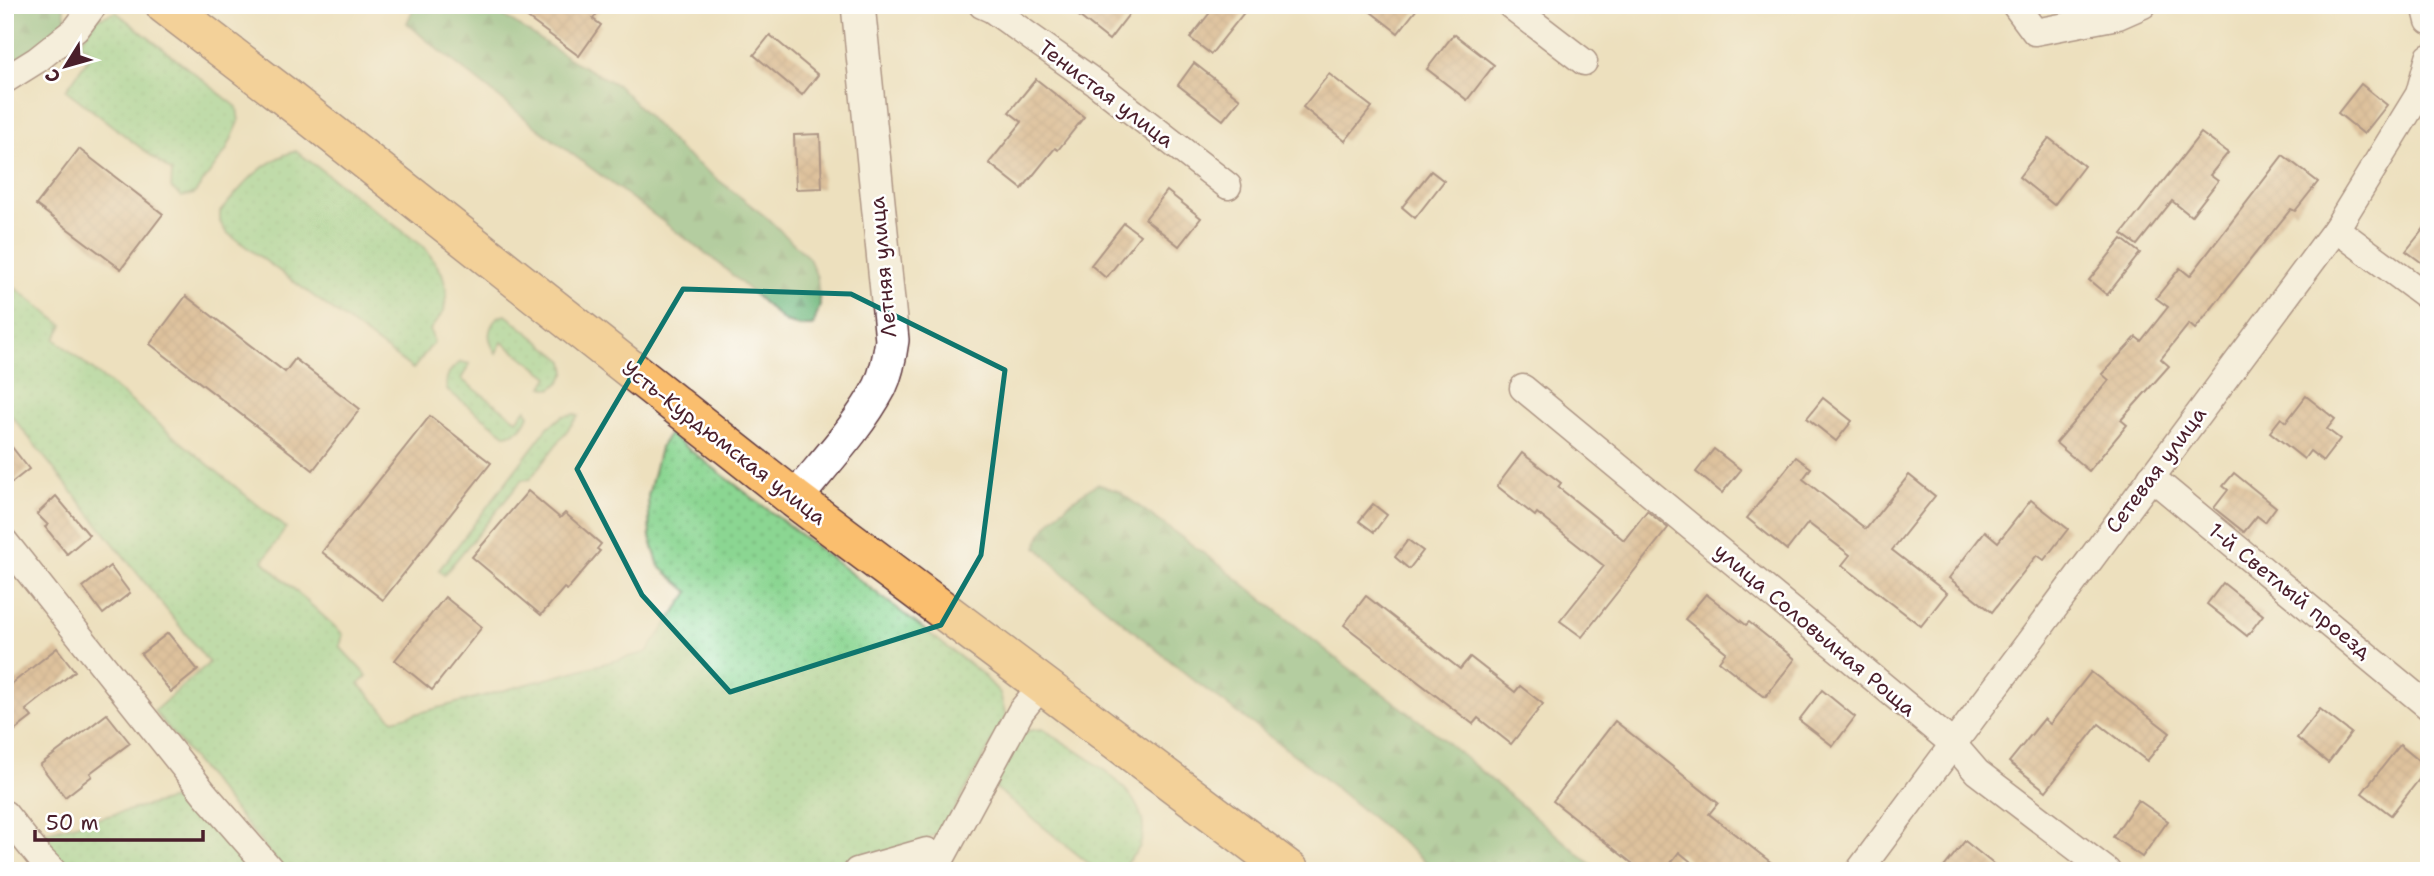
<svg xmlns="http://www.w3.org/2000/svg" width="2434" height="876" font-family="'Shantell Sans',sans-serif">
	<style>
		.green { fill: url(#green-dots); stroke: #6a7a5e; stroke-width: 2 }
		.forest { fill: url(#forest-firs); stroke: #5d6b54; stroke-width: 2 }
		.building { fill: url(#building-cross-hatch) }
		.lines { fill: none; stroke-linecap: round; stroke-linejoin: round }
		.minor-casing { stroke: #623c41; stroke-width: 29 }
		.tertiary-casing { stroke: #623c41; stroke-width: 36 }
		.primary-casing { stroke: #623c41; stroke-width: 41 }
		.minor { stroke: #fff; stroke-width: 26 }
		.tertiary { stroke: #fff; stroke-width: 33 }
		.primary { stroke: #fabe6e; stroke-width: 38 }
		.marked { fill: none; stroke: #0f766e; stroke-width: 5; stroke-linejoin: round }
		.labels { text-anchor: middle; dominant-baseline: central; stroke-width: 5; stroke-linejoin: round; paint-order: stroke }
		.street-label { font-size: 21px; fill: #4a1f2b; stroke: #fff }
	</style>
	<defs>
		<pattern id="green-dots" width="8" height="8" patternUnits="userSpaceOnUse" patternTransform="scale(1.75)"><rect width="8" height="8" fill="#8bd692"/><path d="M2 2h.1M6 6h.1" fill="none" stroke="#79b77e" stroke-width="1.8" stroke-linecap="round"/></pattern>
		<pattern id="forest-firs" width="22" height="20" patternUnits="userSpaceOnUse" patternTransform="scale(1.75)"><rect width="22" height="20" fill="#70b77c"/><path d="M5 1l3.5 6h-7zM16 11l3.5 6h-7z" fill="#5e9466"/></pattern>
		<pattern id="building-cross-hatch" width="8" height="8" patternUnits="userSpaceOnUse" patternTransform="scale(1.75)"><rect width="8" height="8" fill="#cc9d75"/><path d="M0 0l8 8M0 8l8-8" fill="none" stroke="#a87f60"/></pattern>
	</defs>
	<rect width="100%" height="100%" fill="#fff"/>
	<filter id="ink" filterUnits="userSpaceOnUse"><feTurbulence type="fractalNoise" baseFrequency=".0143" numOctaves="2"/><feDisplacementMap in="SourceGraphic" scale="14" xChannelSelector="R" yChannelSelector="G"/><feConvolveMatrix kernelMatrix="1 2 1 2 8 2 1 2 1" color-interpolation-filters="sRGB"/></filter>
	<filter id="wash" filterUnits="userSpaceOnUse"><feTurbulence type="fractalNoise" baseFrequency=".00686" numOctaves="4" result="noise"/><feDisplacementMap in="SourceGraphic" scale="28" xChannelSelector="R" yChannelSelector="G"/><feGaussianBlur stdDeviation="1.57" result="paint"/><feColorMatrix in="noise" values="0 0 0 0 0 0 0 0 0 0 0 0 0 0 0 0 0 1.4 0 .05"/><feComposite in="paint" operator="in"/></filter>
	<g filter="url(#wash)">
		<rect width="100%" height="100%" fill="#ede0be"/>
		<!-- green -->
		<g class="green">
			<path d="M116,12l121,95 2,15 -13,29 -32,43 -12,3 -11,-9 1,-16 -106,-82 26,-37 -12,-10 16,-24z"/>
			<path d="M296,151l129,97 17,25 5,18 -3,20 -14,19 4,12 -21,27 -187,-137 -6,-10v-10c22,-26 42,-52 76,-61z"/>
			<path d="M5,280l58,45 -8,14 231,189 -23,33 80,73 -3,13 27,29 -8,8 34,36 254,-68 42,-60 -30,-26 -9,-29 -2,-41 12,-48 9,-14 312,239 19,20 6,24 -63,113 -25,14 -97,27h-537l-130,-160 55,-48 -199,-249 -5,3z"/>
			<path d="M506,315l58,46 2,11 -6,10 -9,7 -8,-2 6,-10 -47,-35 -6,11c-9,-14 -9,-23 1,-36z"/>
			<path d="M461,362l9,2 -9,15 56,41 9,-11 3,6c-5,12 -11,18 -23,20l-59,-45c-3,-14 3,-21 14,-28z"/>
			<path d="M574,414l4,2 -48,63 -8,1 -78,95 -5,-5 109,-143 15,-11z"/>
			<path d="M1043,729c35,24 117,64 97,117 -4,8 -15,18 -21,25h-21l-104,-84 25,-52 12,-5z"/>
			<path d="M196,793l64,78h-192l-34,-36z"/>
		</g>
		<!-- forest -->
		<g class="forest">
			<path d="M5,5h58l4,19 -53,41 -9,-7z"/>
			<path d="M415,5h71l89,57 44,24 62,65 85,66 43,41 8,19 3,28 -7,21h-13l-15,-4 -64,-57 -181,-135 -116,-92 -17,-15z"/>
			<path d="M1097,484l21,7 103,75 120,96 96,72 162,137h-162l-133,-109 -108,-80 -132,-108 -27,-27c6,-27 37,-49 60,-63z"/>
		</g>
		<g id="blocks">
			<!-- building -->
			<g class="building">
				<path d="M510,5h93l-10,14 8,6 -22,31z"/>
				<path d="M1065,5h71l-27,35z"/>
				<path d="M1216,5h34l-39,49 -21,-16z"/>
				<path d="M1362,5h58l-22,28z"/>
				<path d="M1454,34l40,31 -27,35 -40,-31z"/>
				<path d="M770,35l48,40 -16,20 -48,-40z"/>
				<path d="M1194,63l46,36 -17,21 -45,-35z"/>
				<path d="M1329,74l43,33 -27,34 -42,-34z"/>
				<path d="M1036,79l48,38 -26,33 -3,-2 -33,41 -33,-26 33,-41 -13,-10z"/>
				<path d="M2361,84l26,21 -23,29 -26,-21z"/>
				<path d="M2201,133l27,20 -18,22 8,6 -27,35 -19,-15 -35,44 -15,-11z"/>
				<path d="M820,134l2,54 -26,1 -2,-54z"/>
				<path d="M2049,138l35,28 -30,39 -35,-28z"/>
				<path d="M79,149l84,65 -42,55 -85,-64z"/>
				<path d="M2283,155l35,27 -23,29 -4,-2 -96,120 -6,-5 -28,35 8,7 -48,54 6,5 -38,46 -33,-28 53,-63 -7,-6 34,-37 5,4 27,-34 -12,-9 24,-30 10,8z"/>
				<path d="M1431,171l13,10 -29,37 -13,-11z"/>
				<path d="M1167,191l34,27 -22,28 -34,-27z"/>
				<path d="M2429,222v46l-23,-17z"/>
				<path d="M1124,223l16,12 -34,43 -15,-13z"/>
				<path d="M2122,239l18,14 -33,42 -18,-15z"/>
				<path d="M186,296l99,76 10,-13 65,50 -47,61 -163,-126z"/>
				<path d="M2306,396l29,23 -8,10 13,10 -17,22 -13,-10 -6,8 -34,-27 11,-14 5,4z"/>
				<path d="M1823,398l29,23 -16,20 -29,-23z"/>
				<path d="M430,416l61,47 -108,137 -61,-48z"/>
				<path d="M5,438l24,31 -24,19z"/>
				<path d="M1714,449l27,21 -19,23 -26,-21z"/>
				<path d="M1522,453l39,30 -3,4 66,53 23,-29 21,17 -86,109 -22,-16 44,-55 -67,-53 -2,3 -38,-30z"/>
				<path d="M1796,457l15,11 -8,11 63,50 43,-54 26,21 -43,54 55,43 -26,33 -79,-61 8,-10 -42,-32 -21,27 -40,-32z"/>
				<path d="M2234,473l42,34 -11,15 -8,-6 -13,16 -30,-24 14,-18 -5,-4z"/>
				<path d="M528,491l32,27 5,-5 36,31 -4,5 3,2 -33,39 -3,-2 -23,27 -69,-58z"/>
				<path d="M56,496l33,39 -22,19 -22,-27 3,-2 -11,-11z"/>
				<path d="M2031,500l37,29 -24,31 -7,-5 -45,57 -43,-34 36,-47 13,11z"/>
				<path d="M1373,504l14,11 -13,17 -15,-11z"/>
				<path d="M1408,540l15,11 -14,18 -14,-12z"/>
				<path d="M110,566l20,27 -27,21 -20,-27z"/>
				<path d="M2223,583l40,32 -16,21 -40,-32z"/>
				<path d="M1706,594l40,31 3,-3 46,37 -30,38 -46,-36 7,-9 -41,-33z"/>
				<path d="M1366,596l94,73 10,-12 45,35 5,-6 23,18 -32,40 -33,-26 -5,6 -129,-99z"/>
				<path d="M445,597l37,30 -50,63 -37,-30z"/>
				<path d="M168,633l30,37 -27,22 -30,-38z"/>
				<path d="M57,648l18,23 -49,39 6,7 -27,21v-49z"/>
				<path d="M2091,672l79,61 -23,28 -48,-37 -53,67 -37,-29 35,-43 6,5z"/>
				<path d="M1822,690l33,27 -22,29 -34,-26z"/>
				<path d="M2320,709l31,24 -23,30 -31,-25z"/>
				<path d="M107,714l23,29 -40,30 2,3 -27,21 -25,-32z"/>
				<path d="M1615,721l103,82 -9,11 73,57h-80l-23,-19 -14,19h-23l-89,-70z"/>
				<path d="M2400,745l28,23 -37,47 -29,-22z"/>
				<path d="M2138,800l30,21 -26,36 -29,-20z"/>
				<path d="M1965,841l37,30h-61z"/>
			</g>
		</g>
	</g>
	<g filter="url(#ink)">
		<use href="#blocks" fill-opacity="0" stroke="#623c41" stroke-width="2"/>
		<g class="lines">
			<defs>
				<g id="minor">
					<path d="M982,5l9,4 106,75 131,102"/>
					<path d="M1510,5l74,57"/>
					<path d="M2015,5l20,27 83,-16 25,-11"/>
					<path d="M2425,5l4,16"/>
					<path d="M5,80l32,-20 39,-31 18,-24"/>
					<path d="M2336,229l93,69"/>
					<path d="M1523,388l429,355 25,29 130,99"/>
					<path d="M2151,477l278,230"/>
					<path d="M5,542l200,252 67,77"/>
					<path d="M5,814l36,45 12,12"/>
					<path d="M857,871l70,-20 14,8 80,-148 22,-27"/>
					<path d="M1859,871l477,-642 83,-135 10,-37"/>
				</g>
				<path id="tertiary" d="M795,499c29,-36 63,-71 85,-112 7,-15 10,-32 12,-47l-34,-335"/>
				<path id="primary" d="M165,5l118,90 512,404 495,372"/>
			</defs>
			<!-- minor casing -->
			<use href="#minor" class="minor-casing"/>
			<!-- tertiary casing -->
			<use href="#tertiary" class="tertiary-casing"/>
			<!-- primary casing -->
			<use href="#primary" class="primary-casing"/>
			<!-- minor -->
			<use href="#minor" class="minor"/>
			<!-- tertiary -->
			<use href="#tertiary" class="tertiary"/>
			<!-- primary -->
			<use href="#primary" class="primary"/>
		</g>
	</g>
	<!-- marked area -->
	<path d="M0 0H2434V876H0ZM683,289l168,5 154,76 -24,185 -40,70 -211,67 -88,-97 -65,-126z" fill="#ede0be" fill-opacity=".55" fill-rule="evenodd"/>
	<path class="marked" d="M683,289l168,5 154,76 -24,185 -40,70 -211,67 -88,-97 -65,-126z"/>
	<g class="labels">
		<!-- street labels -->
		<g class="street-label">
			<text transform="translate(1106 94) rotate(37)">Тенистая улица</text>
			<text transform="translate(883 267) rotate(-95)">Летняя улица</text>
			<text transform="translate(724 443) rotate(38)">Усть-Курдюмская улица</text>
			<text transform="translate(2156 470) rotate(-53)">Сетевая улица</text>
			<text transform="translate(2290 591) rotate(39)">1-й Светлый проезд</text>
			<text transform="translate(1815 630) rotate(40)">улица Соловьиная Роща</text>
		</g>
	</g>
	<!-- margin -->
	<rect width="2434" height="876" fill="none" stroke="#fff" stroke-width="28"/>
	<!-- north arrow -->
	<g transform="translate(66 66) rotate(233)" stroke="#ffffff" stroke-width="5" paint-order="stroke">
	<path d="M0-5L12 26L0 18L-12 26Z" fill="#4a1f2b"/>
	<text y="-10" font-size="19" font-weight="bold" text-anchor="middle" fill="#4a1f2b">С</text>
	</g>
	<!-- scale -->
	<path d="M35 830v10h168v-10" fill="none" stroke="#4a1f2b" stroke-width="3.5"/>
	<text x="46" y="830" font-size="21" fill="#4a1f2b" stroke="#ffffff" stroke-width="5" paint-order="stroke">50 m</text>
</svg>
